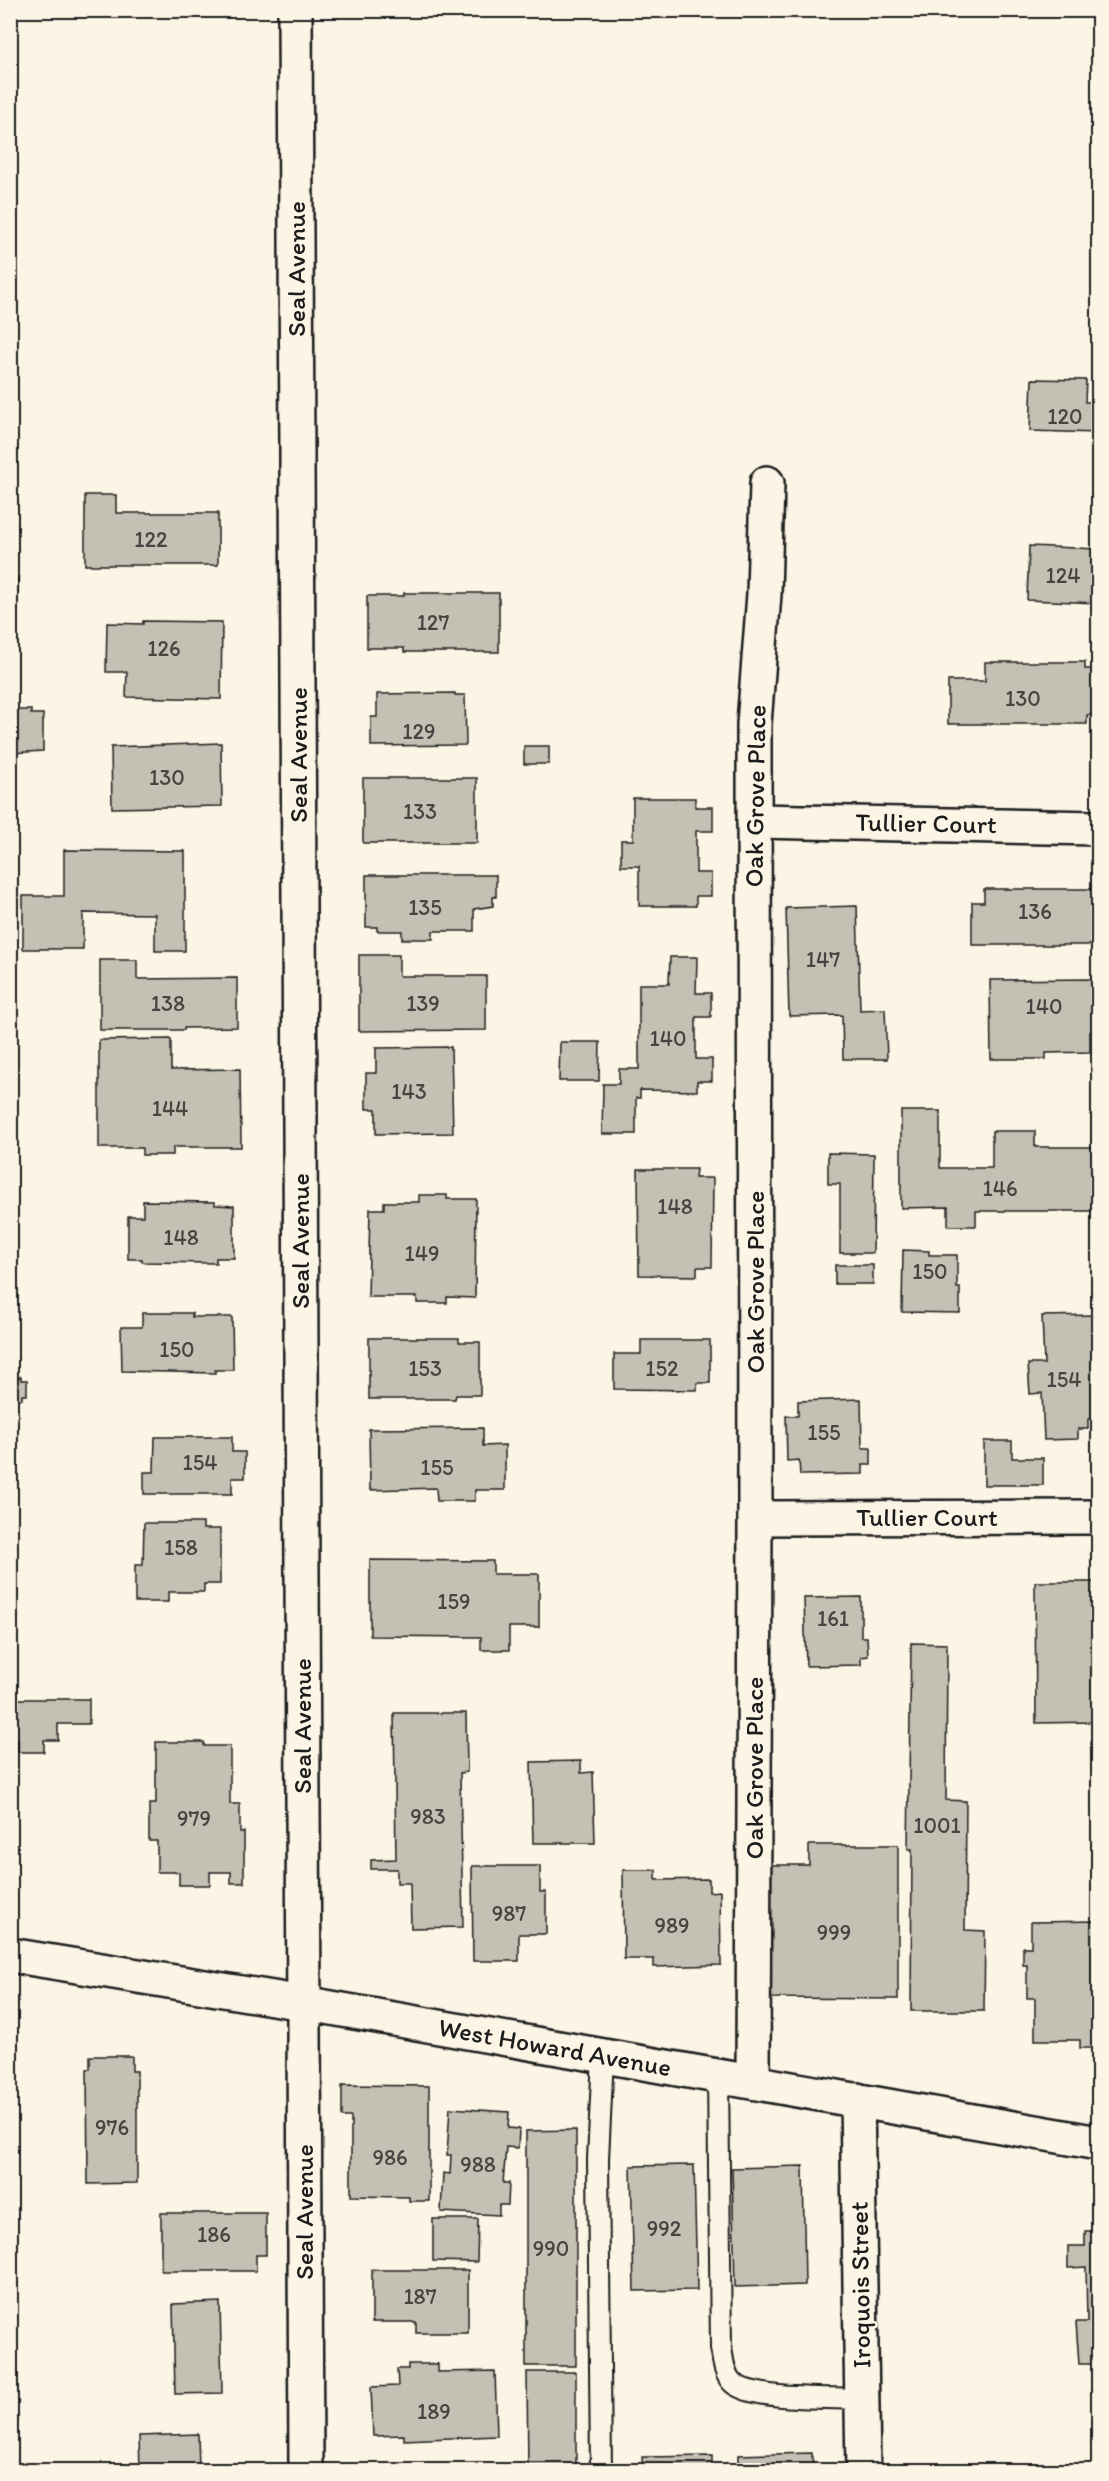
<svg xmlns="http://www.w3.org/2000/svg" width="1109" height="2481" font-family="Itim,sans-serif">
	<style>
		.building { fill: #c4c0b3; stroke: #1c1c1c; stroke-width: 1.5 }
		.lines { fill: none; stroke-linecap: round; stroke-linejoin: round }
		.service-casing { stroke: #1c1c1c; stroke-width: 24 }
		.minor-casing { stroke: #1c1c1c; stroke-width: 38 }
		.secondary-casing { stroke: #1c1c1c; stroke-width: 38 }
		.service { stroke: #fcf5e5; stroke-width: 20 }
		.minor { stroke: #fcf5e5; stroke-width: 33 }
		.secondary { stroke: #fcf5e5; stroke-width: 33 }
		.labels { text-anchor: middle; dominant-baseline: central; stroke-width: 5; stroke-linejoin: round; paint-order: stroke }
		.number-label { font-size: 22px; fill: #464542 }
		.street-label { font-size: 26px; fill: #1c1c1c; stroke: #fcf5e5 }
	</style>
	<rect width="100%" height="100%" fill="#fcf5e5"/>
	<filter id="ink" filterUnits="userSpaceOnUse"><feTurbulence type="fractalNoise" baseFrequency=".0167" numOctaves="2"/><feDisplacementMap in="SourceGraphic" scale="12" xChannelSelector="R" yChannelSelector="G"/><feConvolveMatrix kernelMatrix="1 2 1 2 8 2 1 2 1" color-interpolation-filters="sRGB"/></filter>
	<g filter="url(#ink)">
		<!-- building -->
		<g class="building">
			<path d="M1032,379l54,1 -1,22h13v31l-68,-2z"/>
			<path d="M85,495h31v18h102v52h-133z"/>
			<path d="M1029,546l69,3v54l-71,-3z"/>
			<path d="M10,577h8l-1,47h-7z"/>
			<path d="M404,593h95v59h-95v-4h-37v-52h37z"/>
			<path d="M143,621l79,1 -1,77 -95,-2 1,-25h-21l1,-49 36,1z"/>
			<path d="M985,662h100v7h13v46h-11v9h-139v-43h37z"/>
			<path d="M455,693v2h10l1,50 -95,1v-29h6v-23z"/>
			<path d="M10,710h21v4h12v37l-33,2z"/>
			<path d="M221,743l1,63 -110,2 -1,-61z"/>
			<rect x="524" y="746" width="25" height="18"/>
			<rect x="363" y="778" width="114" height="65"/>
			<path d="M633,798h62v9h18v24h-17v42h15v23h-15v10h-57v-40h-18v-26h12z"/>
			<path d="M10,836h3l1,39h-4z"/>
			<path d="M64,850l121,1v100h-30v-37l-72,-1v36h-60v-53h41z"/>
			<path d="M366,875h130v22h-3v9l-19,3v22h-41v8h-31v-8h-25v-4h-11z"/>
			<path d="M984,889h114v31h-4v25h-122v-43h12z"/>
			<path d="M857,906l3,104 25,-1 2,50h-44l-1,-44 -53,1 -3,-108z"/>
			<path d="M359,955h40v21h87v54l-127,1z"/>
			<path d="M670,957h27l-1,36h15v24h-15v42h16v22h-15v10l-57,-1v8h-4v36h-34l1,-50h16v-15h20v-85h30z"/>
			<path d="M100,960h37v19l100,-1v49l-53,1v2h-84z"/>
			<path d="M1098,979v53h-8v20l-44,1v6h-55l-1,-79z"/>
			<path d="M171,1039v31l69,-1 1,78h-68v8h-31v-7h-43v-108z"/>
			<path d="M560,1042h40l-1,39h-40z"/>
			<path d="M451,1047l2,86 -77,1v-25h-10v-36h10v-25z"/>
			<path d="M901,1111h39v57h52v-37h43v16h63v64h-122v15h-28v-19l-47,1z"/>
			<path d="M828,1153l46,1 -1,99h-33v-69h-12z"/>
			<path d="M638,1169h58l-1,9h18l-1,89h-15v9l-58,-1z"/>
			<path d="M419,1195h28v4h29l-1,99 -28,-1v6h-30v-6h-49l2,-88h14v-7h35z"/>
			<path d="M143,1201l72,1v3l19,1v52h-18v5l-74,-1v-3h-14v-43h15z"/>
			<path d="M903,1250l26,1v4h28v33h3v25l-58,-1z"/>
			<rect x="835" y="1265" width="38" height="19"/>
			<path d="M142,1313h50v4h40l1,53h-18v3l-93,-2 -1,-44h21z"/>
			<path d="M1098,1315v104h-10v10h-10v10l-34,1 -2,-47 -12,1 -2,-30h16l-2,-48z"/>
			<path d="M369,1338h90v4h21v53h-24l-1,4h-86z"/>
			<path d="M641,1340h69v43h-13v7l-83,-1v-35h27z"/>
			<path d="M10,1377h11v3h6v15h-5v4h-12z"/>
			<path d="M861,1399l1,49h9v17h-8v9l-63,1 -1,-15 -12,1 -1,-45h12v-15z"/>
			<path d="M483,1428v18l22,-1v45h-30v11h-38l-1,-13 -66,2 -1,-61z"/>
			<path d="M155,1437h77v15h13v26h-13v16h-88v-22h10z"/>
			<path d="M984,1441h28v17h31v27h-59z"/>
			<path d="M144,1523h59v6h17v55h-16v8h-36v10h-33v-37h8z"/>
			<path d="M370,1560l123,1v13h46v53h-30v23h-28v-13l-111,-1z"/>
			<path d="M1035,1582h63v140l-62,1z"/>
			<path d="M861,1597v40h6l1,19 -7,1v8l-55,1 -2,-68z"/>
			<path d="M911,1643l36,1 -1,156 20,1 -1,129 20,1 -1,80h-73l1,-162h-4z"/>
			<path d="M10,1699h79v25h-31v16h-14v12h-26v-12h-8z"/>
			<path d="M394,1713h72l1,59 -7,1 3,154 -52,1 -1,-45h-13v-14h-26v-9l25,-1z"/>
			<path d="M156,1742h48v4h26v58h10v28h4v51h-13v-11h-21v13h-31v-13h-22v-31h-8v-37h7z"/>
			<path d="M581,1761v12l12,-1 2,71h-62l-2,-81z"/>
			<path d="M809,1845h89v154l-128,-1v-133h39z"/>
			<path d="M472,1866h68v26h6v42h-27v27h-46z"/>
			<path d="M623,1870h33v10l53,-1v13l11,-1 1,74 -67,2v-8h-30z"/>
			<path d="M1098,1921v127h-18v-8h-45v-42h-8v-33h-4v-18h8v-25z"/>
			<path d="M90,2056h42v15h5v112l-49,1 -1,-115h3z"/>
			<path d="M342,2085l87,1v115h-20v-4l-58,-1v-79h-9z"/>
			<path d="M450,2108l59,4 -1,16 11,1 -1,19 -12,-1 -3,36h6l-1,22h-9v10l-58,-3 2,-39 7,1 1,-19h-4z"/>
			<path d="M576,2130v236h-50v-235z"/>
			<path d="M694,2165l3,125 -63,1 -3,-125z"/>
			<path d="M803,2166l2,119 -70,2 -3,-119z"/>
			<path d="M161,2213h105v42h-10v16h-95z"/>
			<path d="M433,2219h45l-1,43 -44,-1z"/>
			<path d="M1085,2231h13v133h-19l-3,-42h11l-1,-55 -18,1v-22h17z"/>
			<path d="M372,2270h96v63h-52v-11h-44z"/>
			<path d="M220,2302l2,91 -47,1 -2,-90z"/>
			<path d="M408,2364h30v8l57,-1 2,65 -93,4v-5l-31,1 -2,-49 27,-1 -1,-17h11z"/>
			<path d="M527,2372h49v98h-48z"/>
			<path d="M198,2434l1,36h-59l-1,-34z"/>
			<path d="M812,2453l1,17h-75v-15z"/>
			<path d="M712,2456v14h-69l-1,-13z"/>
		</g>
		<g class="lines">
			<defs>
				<g id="service">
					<path d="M718,2076l3,272c2,12 3,27 12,35 21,18 100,14 129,16"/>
					<path d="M601,2470l-3,-311 5,-103"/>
				</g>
				<g id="minor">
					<path d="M295,10l11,2460"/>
					<path d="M754,821l344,7"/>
					<path d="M755,1518l343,-1"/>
					<path d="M753,2082l2,-564 -1,-794 10,-130 3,-111"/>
					<path d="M857,2100l6,370"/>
				</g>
				<path id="secondary" d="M10,1955l293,48 795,140"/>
			</defs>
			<!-- service casing -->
			<use href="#service" class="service-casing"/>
			<!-- minor casing -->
			<use href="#minor" class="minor-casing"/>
			<!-- secondary casing -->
			<use href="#secondary" class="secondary-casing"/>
			<!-- service -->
			<use href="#service" class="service"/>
			<!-- minor -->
			<use href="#minor" class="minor"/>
			<!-- secondary -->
			<use href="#secondary" class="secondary"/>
		</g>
	</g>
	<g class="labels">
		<!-- number labels -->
		<g class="number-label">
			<text x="1065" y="416">120</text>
			<text x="151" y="539">122</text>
			<text x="1063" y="575">124</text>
			<text x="433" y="622">127</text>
			<text x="164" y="648">126</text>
			<text x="1023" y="698">130</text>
			<text x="419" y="731">129</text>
			<text x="167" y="777">130</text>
			<text x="420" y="811">133</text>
			<text x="425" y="907">135</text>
			<text x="1035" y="911">136</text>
			<text x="823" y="959">147</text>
			<text x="168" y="1003">138</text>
			<text x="423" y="1003">139</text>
			<text x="1044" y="1006">140</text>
			<text x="668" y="1038">140</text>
			<text x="409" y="1091">143</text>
			<text x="170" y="1108">144</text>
			<text x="1000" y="1188">146</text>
			<text x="675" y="1206">148</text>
			<text x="181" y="1237">148</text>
			<text x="422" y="1253">149</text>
			<text x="930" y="1271">150</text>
			<text x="177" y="1349">150</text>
			<text x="425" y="1368">153</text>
			<text x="662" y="1368">152</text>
			<text x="1064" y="1379">154</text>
			<text x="824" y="1432">155</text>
			<text x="200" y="1462">154</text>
			<text x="437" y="1467">155</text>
			<text x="181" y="1547">158</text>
			<text x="454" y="1601">159</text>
			<text x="833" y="1618">161</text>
			<text x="428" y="1816">983</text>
			<text x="194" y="1818">979</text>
			<text x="937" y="1825">1001</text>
			<text x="509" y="1913">987</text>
			<text x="672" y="1925">989</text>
			<text x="834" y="1932">999</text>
			<text x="112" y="2127">976</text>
			<text x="390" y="2157">986</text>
			<text x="478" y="2164">988</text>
			<text x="664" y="2228">992</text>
			<text x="214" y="2234">186</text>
			<text x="551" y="2248">990</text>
			<text x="420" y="2296">187</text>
			<text x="434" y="2411">189</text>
		</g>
		<!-- street labels -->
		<g class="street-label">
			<text transform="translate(296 269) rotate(-90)">Seal Avenue</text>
			<text transform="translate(298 755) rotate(-90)">Seal Avenue</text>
			<text transform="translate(755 796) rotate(-89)">Oak Grove Place</text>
			<text transform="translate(926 823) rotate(1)">Tullier Court</text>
			<text transform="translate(300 1241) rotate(-90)">Seal Avenue</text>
			<text transform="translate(755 1282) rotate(-90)">Oak Grove Place</text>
			<text x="927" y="1517">Tullier Court</text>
			<text transform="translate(302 1726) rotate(-90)">Seal Avenue</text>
			<text transform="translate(754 1768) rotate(-90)">Oak Grove Place</text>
			<text transform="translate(555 2047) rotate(10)">West Howard Avenue</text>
			<text transform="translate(304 2212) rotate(-90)">Seal Avenue</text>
			<text transform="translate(860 2285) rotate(-91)">Iroquois Street</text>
		</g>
	</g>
	<!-- margin -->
	<rect width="1109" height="2481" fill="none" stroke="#fcf5e5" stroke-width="36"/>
	<rect x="18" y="18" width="1073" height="2445" fill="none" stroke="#1c1c1c" stroke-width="2" filter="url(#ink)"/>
</svg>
